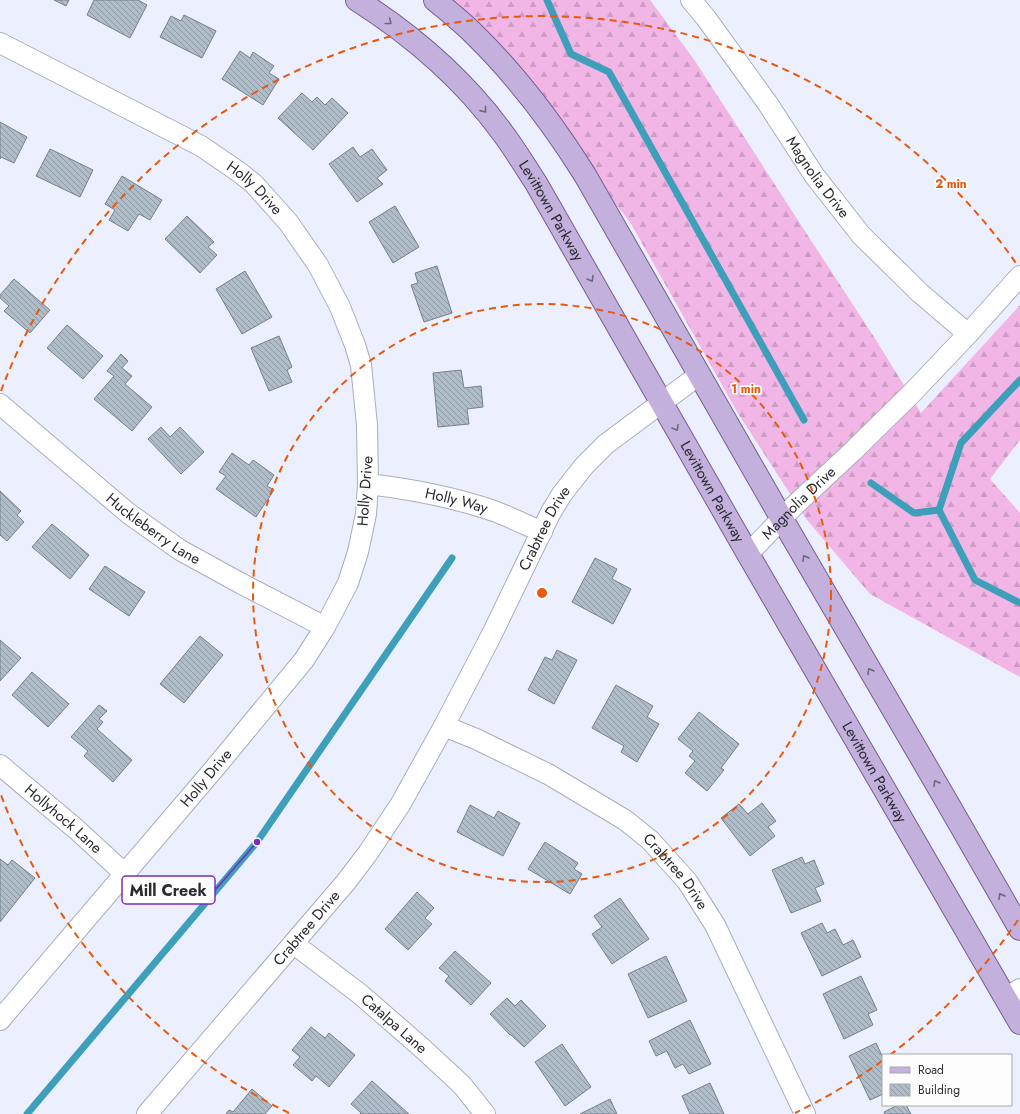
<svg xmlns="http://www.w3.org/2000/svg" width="1020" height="1114" font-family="Jost,sans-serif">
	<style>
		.forest { fill: url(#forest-firs) }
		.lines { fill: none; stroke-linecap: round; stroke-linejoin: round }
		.stream { stroke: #3d9fba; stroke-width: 7 }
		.building { fill: url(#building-back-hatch); stroke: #75818d }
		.minor-casing { stroke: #aaadbd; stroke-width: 22 }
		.primary-casing { stroke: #745f92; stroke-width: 24 }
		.minor { stroke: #fff; stroke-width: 20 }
		.primary { stroke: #c4b0dd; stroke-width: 22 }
		.oneway { stroke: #6e667e }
		.ring { fill: none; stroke: #e8590c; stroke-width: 2; stroke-dasharray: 7 5 }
		.labels { text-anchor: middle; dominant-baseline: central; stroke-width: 3.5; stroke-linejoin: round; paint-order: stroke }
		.street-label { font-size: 15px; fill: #282a30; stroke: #fdfdfd }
		.centre { fill: #e8590c; stroke: #fdfdfd; stroke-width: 2 }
		.ring-label { font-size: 12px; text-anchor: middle; font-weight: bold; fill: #e8590c; stroke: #fdfdfd; stroke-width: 3.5; stroke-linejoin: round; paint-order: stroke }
		.leader { fill: none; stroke: #7b2cbf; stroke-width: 1.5 }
		.callout-dot { fill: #7b2cbf; stroke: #fdfdfd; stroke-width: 1.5 }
		.callout { fill: #fdfdfd; stroke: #7b2cbf; stroke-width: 1.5 }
		.callout-label { font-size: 16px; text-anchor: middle; font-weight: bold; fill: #282a30 }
	</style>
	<defs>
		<pattern id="forest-firs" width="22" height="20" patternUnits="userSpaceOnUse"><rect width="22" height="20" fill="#f1b5e6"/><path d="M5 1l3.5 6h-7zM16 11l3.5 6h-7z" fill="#cf9cc6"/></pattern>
		<pattern id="building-back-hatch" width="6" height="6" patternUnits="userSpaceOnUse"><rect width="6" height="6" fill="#afbcc9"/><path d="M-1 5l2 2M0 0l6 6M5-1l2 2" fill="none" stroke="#8e99a4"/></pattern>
	</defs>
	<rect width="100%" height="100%" fill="#eceffd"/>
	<!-- forest -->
	<path class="forest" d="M453,0h197l45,61 117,181 64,98 45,73 99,-108v135l-30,39 30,34v164l-150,-83 -63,-74 -68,-105 -109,-193z"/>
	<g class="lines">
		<!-- stream -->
		<g class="stream">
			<path d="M547,0l24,54 38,18 195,348"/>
			<path d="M1020,380l-59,63 -22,67 36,70 45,23"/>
			<path d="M871,483l43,30 25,-3"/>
			<path d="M27,1114l230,-272 195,-284"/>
		</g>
	</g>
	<!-- building -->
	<g class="building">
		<path d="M54,0h15l-3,6z"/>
		<path d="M94,0h44l9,5 -17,33 -43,-23z"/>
		<path d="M184,15l32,16 -14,27 -42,-21 11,-21 10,5z"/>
		<path d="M240,51l10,7 3,-6 21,14 -5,7 10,6 -16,26 -41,-26z"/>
		<path d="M302,93l10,9 5,-5 8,8 7,-7 16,15 -35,37 -35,-32z"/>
		<path d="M0,122l27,15 -13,26 -13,-6 -1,2z"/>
		<path d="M353,147l7,10 12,-8 15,21 -10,8 6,6 -26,18 -28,-38z"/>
		<path d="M50,149l43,21 -13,27 -44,-21z"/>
		<path d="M122,176l40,24 -12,20 -11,-6 -11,17 -19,-11 6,-10 -10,-6z"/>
		<path d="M395,206l24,41 -26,16 -24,-41z"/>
		<path d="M187,216l27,26 -6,5 9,8 -17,18 -35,-34z"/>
		<path d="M437,266l15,47 -28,9 -13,-37 7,-2 -3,-10z"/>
		<path d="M245,271l27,46 -30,17 -26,-45z"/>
		<path d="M14,279l36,31 -20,23 -26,-22 5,-5 -9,-8v-3z"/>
		<path d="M67,325l36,31 -20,23 -36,-31z"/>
		<path d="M279,336l13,31 -5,3 5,12 -23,9 -18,-43z"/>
		<path d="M121,354l7,7 -6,7 10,8 -7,8 27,23 -20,24 -38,-32 20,-23 -7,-5z"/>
		<path d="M461,370l3,18 17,-2 2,21 -16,2 2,15 -31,3 -5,-54z"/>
		<path d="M161,427l9,10 10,-10 24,25 -23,22 -33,-35z"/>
		<path d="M232,453l17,12 4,-5 21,15 -7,11 7,4 -18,27 -40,-28 10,-13 -7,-4z"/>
		<path d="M0,491l21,20 -4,4 7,7 -17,19 -7,-6z"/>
		<path d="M52,524l37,31 -19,24 -38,-32z"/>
		<path d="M595,558l22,11 -5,10 19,10 -18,35 -41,-22z"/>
		<path d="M105,566l40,26 -16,24 -40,-27z"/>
		<path d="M200,636l23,19 -39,48 -24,-19z"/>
		<path d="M0,640l21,18 -21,23z"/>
		<path d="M557,650l20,10 -23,44 -26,-14 17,-33 7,3z"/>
		<path d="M32,672l37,32 -21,23 -36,-32z"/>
		<path d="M616,685l37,21 -6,11 12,7 -22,38 -16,-10 3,-6 -32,-18z"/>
		<path d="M99,705l8,6 -8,8 4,3 -6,7 35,31 -19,22 -29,-26 4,-5 -17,-14z"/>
		<path d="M699,712l40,32 -18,24 3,2 -17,21 -22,-18 10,-12 -6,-5 4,-5 -15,-12z"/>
		<path d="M762,803l14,18 -8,6 7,9 -25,20 -29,-38 18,-14 9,10z"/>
		<path d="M470,805l24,13 4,-7 22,12 -17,33 -46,-24z"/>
		<path d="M545,842l33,21 -4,6 8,5 -12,20 -42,-25z"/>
		<path d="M802,857l3,7 9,-4 10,24 -9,4 6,13 -30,12 -19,-43z"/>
		<path d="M0,859l8,6 4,-5 23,18 -35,44z"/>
		<path d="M417,892l17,16 -9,10 7,6 -24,26 -23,-21z"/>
		<path d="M620,898l29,41 -37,25 -20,-30 10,-7 -8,-11z"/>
		<path d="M822,923l5,10 8,-4 8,16 10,-5 8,17 -39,19 -21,-43z"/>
		<path d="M455,951l36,32 -20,22 -26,-24 4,-5 -10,-8z"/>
		<path d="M666,956l21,45 -39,17 -20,-44z"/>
		<path d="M861,976l16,34 -9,4 5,11 -29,14 -21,-45z"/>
		<path d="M507,998l8,8 6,-6 25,26 -22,21 -13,-12h-1l-20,-21z"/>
		<path d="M690,1020l21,44 -22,10 -6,-10 -8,4 -8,-17 -11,5 -7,-15z"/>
		<path d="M311,1027l14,11 4,-5 26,22 -26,32 -13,-11 -4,5 -19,-16 7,-8 -8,-7z"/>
		<path d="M876,1043l7,15v36l-13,6 -21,-44z"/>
		<path d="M562,1044l29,43 -26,19 -30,-44z"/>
		<path d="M372,1081l37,33h-49l1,-1 -10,-9z"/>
		<path d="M710,1083l14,31h-34l-8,-18z"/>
		<path d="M252,1089l20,17 -7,8h-39l3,-4 4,2z"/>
		<path d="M610,1099l7,15h-37z"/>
		<path d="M898,1105h8l5,9h-26l-1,-2z"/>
	</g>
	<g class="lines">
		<defs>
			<g id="minor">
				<path id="s1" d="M691,0l15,18 62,86 46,71 47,60 59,58 48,41"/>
				<path id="s2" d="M0,43l201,103 38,26 15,12 34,38 30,43 22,42 15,38 6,20 6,60 1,59 -2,30 -8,38 -10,31 -23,44 -21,33 -90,109 -214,251"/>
				<path id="s3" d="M0,404l128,109 52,37 62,34 83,43"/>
				<path id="s4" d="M368,484c43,5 85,13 126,27 16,6 32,14 48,21"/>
				<path id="s5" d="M748,554l47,-49 59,-55 58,-57 56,-59 52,-58"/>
				<path id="s6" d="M444,726l32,13 72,35 77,46 25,20 37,41 28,44 90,189"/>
				<path id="s7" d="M0,765l76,64 49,45"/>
				<path id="s8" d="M294,944l66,50 62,54 40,37 23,29"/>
				<path d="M1005,998l15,-9"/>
				<path id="s9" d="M147,1114l199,-232 22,-29 32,-48 44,-79 47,-90 60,-124 11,-18 22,-28 22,-22 93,-69"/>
			</g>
			<g id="primary">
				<path id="s10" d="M357,0c55,35 106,79 145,132 12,16 23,34 34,51l212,371 272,469"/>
				<path d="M435,0c13,11 27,22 39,34 43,42 79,90 111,141l197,344 165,283 73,127"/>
			</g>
		</defs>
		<!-- minor casing -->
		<use href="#minor" class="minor-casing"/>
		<!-- primary casing -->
		<use href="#primary" class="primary-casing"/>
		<!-- minor -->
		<use href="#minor" class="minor"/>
		<!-- primary -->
		<use href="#primary" class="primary"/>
	</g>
	<!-- one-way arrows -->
	<defs><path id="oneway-chevron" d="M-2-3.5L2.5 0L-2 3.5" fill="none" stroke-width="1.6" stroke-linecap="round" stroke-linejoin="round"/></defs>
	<g class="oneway">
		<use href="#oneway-chevron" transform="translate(389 22) rotate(38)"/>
		<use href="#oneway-chevron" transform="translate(484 110) rotate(51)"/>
		<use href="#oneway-chevron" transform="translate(591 279) rotate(60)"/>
		<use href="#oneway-chevron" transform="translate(676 428) rotate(60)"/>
		<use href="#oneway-chevron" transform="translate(805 558) rotate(-120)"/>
		<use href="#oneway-chevron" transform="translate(870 671) rotate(-120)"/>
		<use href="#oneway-chevron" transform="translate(936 783) rotate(-120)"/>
		<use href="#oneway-chevron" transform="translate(1001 896) rotate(-120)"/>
	</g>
	<!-- distance rings -->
	<g class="ring">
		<circle cx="542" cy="593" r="289"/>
		<path d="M1018 920A578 578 0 0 1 890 1055M882 1061A578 578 0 0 1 795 1113M289 1113A578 578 0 0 1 1 795M1 391A578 578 0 0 1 1018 266"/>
	</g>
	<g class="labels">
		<!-- street labels -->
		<g class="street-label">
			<text stroke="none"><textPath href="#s1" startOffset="218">Magnolia Drive</textPath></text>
			<text stroke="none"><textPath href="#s2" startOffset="294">Holly Drive</textPath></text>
			<text stroke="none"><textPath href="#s10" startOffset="290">Levittown Parkway</textPath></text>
			<text transform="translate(365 491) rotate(-86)">Holly Drive</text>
			<text stroke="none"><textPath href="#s10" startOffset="614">Levittown Parkway</textPath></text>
			<text stroke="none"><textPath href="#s4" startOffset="90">Holly Way</textPath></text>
			<text stroke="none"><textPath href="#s5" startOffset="72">Magnolia Drive</textPath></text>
			<text stroke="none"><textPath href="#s3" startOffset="198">Huckleberry Lane</textPath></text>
			<text stroke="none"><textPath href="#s9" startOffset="712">Crabtree Drive</textPath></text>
			<text stroke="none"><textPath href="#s10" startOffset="938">Levittown Parkway</textPath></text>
			<text transform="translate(206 778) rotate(-50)">Holly Drive</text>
			<text stroke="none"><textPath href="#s7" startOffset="83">Hollyhock Lane</textPath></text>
			<text stroke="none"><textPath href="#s6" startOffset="277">Crabtree Drive</textPath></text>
			<text stroke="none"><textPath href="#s9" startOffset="245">Crabtree Drive</textPath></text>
			<text stroke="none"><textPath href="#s8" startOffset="128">Catalpa Lane</textPath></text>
		</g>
	</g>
	<circle cx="542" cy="593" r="6" class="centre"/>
	<g class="ring-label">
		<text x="951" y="188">2 min</text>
		<text x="746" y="393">1 min</text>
	</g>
	<!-- callouts -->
	<path class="leader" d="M257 842L215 890"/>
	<circle class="callout-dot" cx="257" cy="842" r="4"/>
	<rect class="callout" x="122" y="876" width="93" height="28" rx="4"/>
	<g class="callout-label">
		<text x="168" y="896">Mill Creek</text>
	</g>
	<!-- legend -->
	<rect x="882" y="1054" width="130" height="52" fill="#fdfdfd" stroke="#a8a9ab"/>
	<rect x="890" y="1067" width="20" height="6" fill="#c4b0dd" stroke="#a8a9ab"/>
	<text x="918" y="1074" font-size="12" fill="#282a30">Road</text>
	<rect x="890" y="1084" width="20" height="12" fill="url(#building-back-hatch)" stroke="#a8a9ab"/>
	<text x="918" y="1094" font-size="12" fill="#282a30">Building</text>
</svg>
